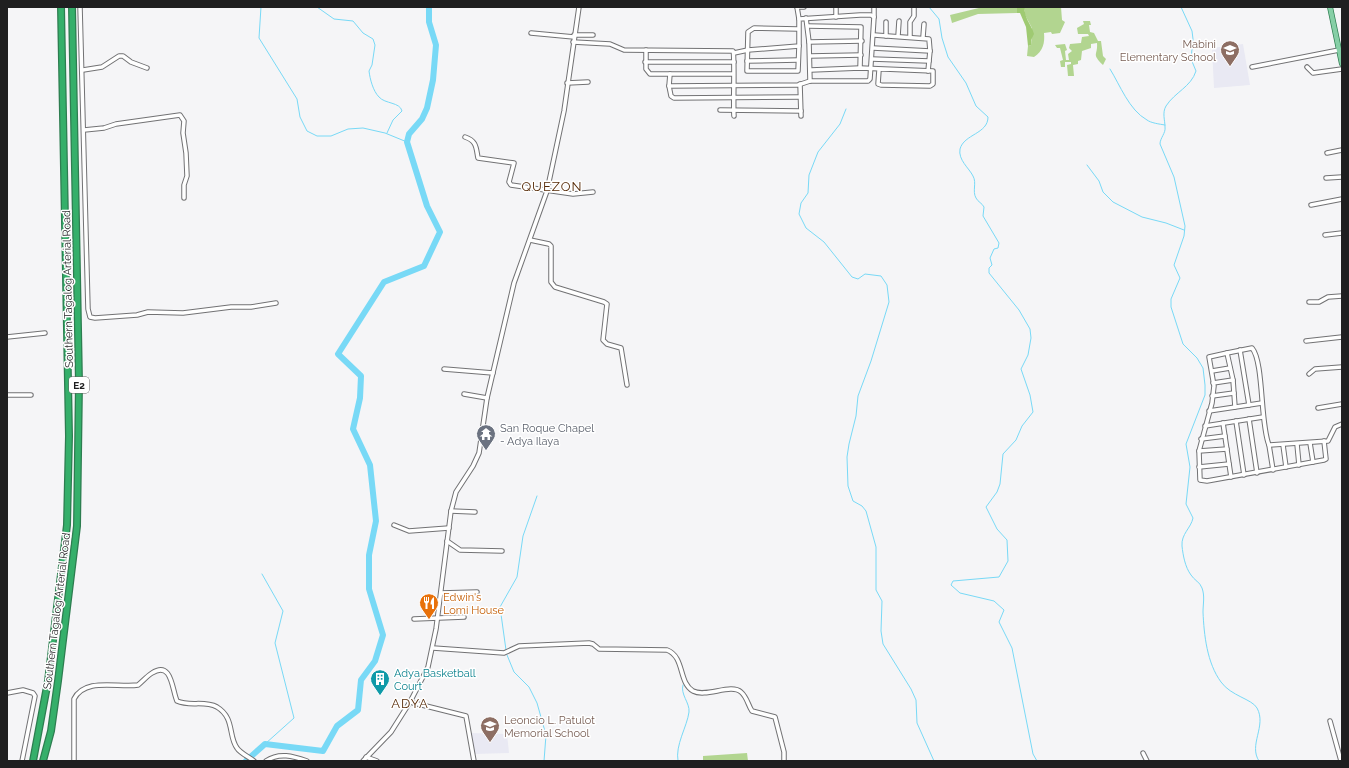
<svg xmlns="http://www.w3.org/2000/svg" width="1349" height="768" font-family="Raleway,sans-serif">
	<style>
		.built { fill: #e9e9f3 }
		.green { fill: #b2d590 }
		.forest { fill: #9fca72 }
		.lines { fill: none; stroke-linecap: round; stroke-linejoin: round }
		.stream { stroke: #78d9f6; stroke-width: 1 }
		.river { stroke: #78d9f6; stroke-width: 6 }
		.minor-casing { stroke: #727274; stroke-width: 5.5 }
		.major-casing { stroke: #2d7d50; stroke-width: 6 }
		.highway-casing { stroke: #2d7d50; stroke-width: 8 }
		.minor { stroke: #fff; stroke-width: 3.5 }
		.major { stroke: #86cfa6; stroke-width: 4.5 }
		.highway { stroke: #35af6a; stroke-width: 5.5 }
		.labels { text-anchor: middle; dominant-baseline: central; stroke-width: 3; stroke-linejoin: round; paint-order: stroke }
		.shield { fill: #fff; stroke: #626263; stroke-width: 1 }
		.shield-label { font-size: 10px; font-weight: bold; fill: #1f1f20 }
		.education-label { font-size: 11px; fill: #785e54; stroke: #fff; text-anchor: end }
		.street-label { font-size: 11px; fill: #1f1f20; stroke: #fff }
		.worship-label { font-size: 11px; fill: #5b616d; stroke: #fff; text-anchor: start }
		.food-label { font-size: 11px; fill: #c56008; stroke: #fff; text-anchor: start }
		.culture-label { font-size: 11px; fill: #0d838f; stroke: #fff; text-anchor: start }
		.quarter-label { font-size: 13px; letter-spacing: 1px; fill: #562905; stroke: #fff }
	</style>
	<rect width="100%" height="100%" fill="#f5f5f7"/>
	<!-- built -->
	<g class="built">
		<path d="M1243,44l7,41 -36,3 -2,-40z"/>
		<path d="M469,733l38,1 2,19 -35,1z"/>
	</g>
	<!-- green -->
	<g class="green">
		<path d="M983,7h34v6l-39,1 -26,9 -2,-8z"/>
		<path d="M1025,7h36l1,13 3,2 -5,11 -8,1 -1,-2 -7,1c1,10 -1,18 -10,24l-7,-1 1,-10 3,-1 1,-17 -7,-13z"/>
		<path d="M1083,21h7l1,4h-2l1,7 4,1 4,8h3l2,15 3,3 -3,6c-12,-12 -5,-9 -6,-22l-6,1v4l-9,3 -1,9 -3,1v3l-5,1 1,11h-6l-1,-11 4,-1v-2h-6v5h-4l-1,-6 3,-1 -3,-12h-3l-2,-3 10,-1 2,6 -2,1 1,9h3l-1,-6 4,-3 -3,-3 1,-4 11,-1 1,-6 7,-1 -1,-2h-10l-1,-6 7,-4z"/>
		<path d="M747,753l1,8h-45v-5z"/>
	</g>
	<!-- forest -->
	<path class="forest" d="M1017,7h8c-2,10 7,18 9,27l-3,6v5l-3,1 -2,-19 -6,-14h-3z"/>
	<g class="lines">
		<!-- stream -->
		<g class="stream">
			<path d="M261,7l-2,31 38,61 3,18 7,14 10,5h14l17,-7 15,-1 22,5 22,9"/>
			<path d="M317,7l17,12 19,2 10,12 10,6 2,6 -3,20 -3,6c1,8 4,20 10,26 6,7 21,5 23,14l-9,9 -6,13"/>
			<path d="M929,7l10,12 3,19 6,19 18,26 10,23 12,11c0,17 -24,17 -28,32 -2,11 9,19 13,27 4,7 -1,15 3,22 2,4 6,5 8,9l-1,9 16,27 -1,5 -4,1 -4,9 2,7 -3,3v5l30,37 11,19 1,9 -3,17 -7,14 9,26 3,17 -11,14 -6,14 -13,14 -3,30 -3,8 -11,15 11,22 10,11 1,21 -9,16 -46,4 -2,4 9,8 34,8 10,9 -5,12 13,26 21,106 4,7"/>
			<path d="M1181,7l11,24 1,8 -2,20 5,12c-5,16 -21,21 -30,35 -4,7 -1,14 -1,21 1,6 -5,11 -5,17l14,33 11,49 -1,10 -10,29 6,13 -9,21v8l12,37 14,14 6,10 2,17v10l-19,49 4,23 -4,37 7,14c-2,10 -12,16 -11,28 1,9 3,21 9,29 3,5 9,7 11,13 3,8 1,16 1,24 1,23 4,51 18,70 10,14 31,17 36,26 10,18 -9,37 2,53"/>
			<path d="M1110,69c10,16 19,41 37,51 4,3 12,4 18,5"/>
			<path d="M846,109l-6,15 -22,28 -9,23 -1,18 -7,10 -2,11 7,14 18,14 28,35 6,2 7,-5 16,2 6,9 2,17 -18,59 -13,35 -2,20 -7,28 -2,13 1,29 5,15 9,5 4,5 10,36v43l6,11 -1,30 2,13 28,45 5,11 1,23 17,38"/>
			<path d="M1087,165l12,16 4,11 10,10 29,15 24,6 18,7"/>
			<path d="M262,574l21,37 -8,32 19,75 -29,26"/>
			<path d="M506,650l-6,-43 17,-30 6,-41 14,-40"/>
			<path d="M507,655l7,17 15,15 8,16 9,32 -2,26"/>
			<path d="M678,761c-3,-16 9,-34 11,-49 1,-9 -9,-18 -6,-27"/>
		</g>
		<!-- river -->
		<path class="river" d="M246,761l19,-17 58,7 14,-25 21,-16 3,-30 14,-19 8,-26 -14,-46v-34l7,-34 -6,-56 -17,-36 7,-31 1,-22 -23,-22 46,-72 40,-16 16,-34 -13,-26 -20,-64 2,-8 13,-15 5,-11 6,-28 3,-35 -7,-23v-15"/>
		<defs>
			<g id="minor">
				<path d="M80,7l8,302 2,8 5,1 42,-3 11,-3 35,1 48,-6h20l25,-4"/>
				<path d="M797,7l2,12"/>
				<path d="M797,7h7"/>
				<path d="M874,7v10"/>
				<path d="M836,17v-10"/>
				<path d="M806,18l3,24 1,39"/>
				<path d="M808,26l53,1 -1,41"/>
				<path d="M798,29l-44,-1 -6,4 -1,39h51l1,-25"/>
				<path d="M531,33l43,4"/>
				<path d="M574,35h19"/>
				<path d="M874,35l55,4 1,12 -2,20"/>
				<path d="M886,36v-14"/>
				<path d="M898,36l1,-15"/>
				<path d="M910,37v-15l4,-6v-9"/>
				<path d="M923,37l1,-13"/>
				<path d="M573,42l37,2 14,6 109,1c2,4 0,55 1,65"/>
				<path d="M809,42l53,-1"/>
				<path d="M873,48l57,3"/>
				<path d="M646,50v19l4,5h83"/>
				<path d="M810,56l51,-1"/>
				<path d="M872,59l57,2"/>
				<path d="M747,61l51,-1"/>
				<path d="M645,62h89"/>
				<path d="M1252,67l87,-17"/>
				<path d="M1307,67l6,6 29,-4"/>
				<path d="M83,70l19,-3 17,-11h4l8,6 16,6"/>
				<path d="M811,70l49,-2 73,3v13l-3,2 -49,-1 -3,-1 1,-14"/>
				<path d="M670,74l-1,12 129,-1 12,-4h58l2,-2 4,-62 -3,-2h-11l-61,4v27l-51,4 -14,3"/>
				<path d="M567,83l21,-1"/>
				<path d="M800,84l1,32"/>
				<path d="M669,86l2,10 3,2 126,-1"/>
				<path d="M720,110l81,1"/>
				<path d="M84,130l20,-2 12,-4 64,-9 4,6 -1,12 3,20 1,23 -3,9v13"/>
				<path d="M465,137c12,4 11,11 13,21l36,5 -5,19 2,3 62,9 20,-2"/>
				<path d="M1327,153l15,-3"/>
				<path d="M1326,178l16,-1"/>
				<path d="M1311,205l31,-6"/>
				<path d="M1325,235l17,-2"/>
				<path d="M530,240l19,4 2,2v36l4,5 49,15 3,2 -4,36 4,4 14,4 6,37"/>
				<path d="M1309,302h10l9,-5 14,-1"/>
				<path d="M7,337l38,-4"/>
				<path d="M1306,341l36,-4"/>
				<path d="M1240,350l9,55"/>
				<path d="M1227,353l-18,4 5,29 -2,17 -13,48 1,29 7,1 117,-21 2,-1 -2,-18"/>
				<path d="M444,369l49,4"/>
				<path d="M1212,371l18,-3"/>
				<path d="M1309,374l6,-5 27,-2"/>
				<path d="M1213,383l20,-3"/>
				<path d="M464,394l23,4"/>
				<path d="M7,395h24"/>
				<path d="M1212,396l22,-3"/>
				<path d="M1235,407l-2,-27 -6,-27 25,-5c12,14 8,76 17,97l59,-4 7,-14 7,-3"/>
				<path d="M1318,408l24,-4"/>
				<path d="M1209,411l53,-8"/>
				<path d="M1249,419l8,54"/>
				<path d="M1236,421l8,54"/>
				<path d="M1223,423l8,54"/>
				<path d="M1205,426l58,-9"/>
				<path d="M1201,439l24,-3"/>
				<path d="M1310,443l3,19"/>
				<path d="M1297,444l2,21"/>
				<path d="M1269,445l4,25"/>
				<path d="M1283,445l3,22"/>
				<path d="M1199,451l28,-2"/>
				<path d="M1199,467l30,-3"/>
				<path d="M451,511l24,1"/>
				<path d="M394,525l15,6 40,-3"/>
				<path d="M447,541l13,9 42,1"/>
				<path d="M441,593l36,-1"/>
				<path d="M414,619l50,-2"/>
				<path d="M433,648l71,5 15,-7 70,-3 4,1 6,5 68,1c18,7 11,32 26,41 13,7 38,-8 48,1 6,5 7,13 11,19l23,6 9,35v9"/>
				<path d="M7,693l16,-3 10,3 2,3 -13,65"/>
				<path d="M410,702l56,14 8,45"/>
				<path d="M1330,721l11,40"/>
				<path d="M1143,753l4,8"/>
				<path d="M366,757l11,4"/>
				<path d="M74,761v-62c11,-22 44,-11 64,-14 4,-3 9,-9 14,-12 20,-13 20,17 25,28 13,6 27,-1 40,6 18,11 11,29 20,41 3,5 12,9 17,13"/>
				<path d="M266,761c13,-9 27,-5 41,0"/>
				<path d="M363,761l28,-29 19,-30 18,-35 8,-38 15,-118 5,-19 17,-26 6,-13 8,-55 27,-115 33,-92 17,-80 15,-104"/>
			</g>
			<path id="major" d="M1330,7l12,57"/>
			<g id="highway">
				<path d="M33,761l15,-80 19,-156 2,-89 -8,-429"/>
				<path d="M43,761l8,-30 7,-50 19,-155 2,-143 -7,-376"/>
			</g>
		</defs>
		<!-- minor casing -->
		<use href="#minor" class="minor-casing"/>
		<!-- major casing -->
		<use href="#major" class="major-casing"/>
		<!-- highway casing -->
		<use href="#highway" class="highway-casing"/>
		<!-- minor -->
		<use href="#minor" class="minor"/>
		<!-- major -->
		<use href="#major" class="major"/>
		<!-- highway -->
		<use href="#highway" class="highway"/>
	</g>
	<!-- icons -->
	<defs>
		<symbol id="school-pin" viewBox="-11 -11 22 30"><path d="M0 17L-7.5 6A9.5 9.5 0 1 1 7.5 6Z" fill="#8d6e63" stroke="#fff"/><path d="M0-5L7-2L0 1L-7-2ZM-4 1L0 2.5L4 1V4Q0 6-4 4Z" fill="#fff"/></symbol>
		<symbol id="temple-pin" viewBox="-11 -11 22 30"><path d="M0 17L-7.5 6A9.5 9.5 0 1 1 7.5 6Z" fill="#6b7280" stroke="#fff"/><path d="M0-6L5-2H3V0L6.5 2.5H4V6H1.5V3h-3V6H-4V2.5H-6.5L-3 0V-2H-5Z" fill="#fff"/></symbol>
		<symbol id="restaurant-pin" viewBox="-11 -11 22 30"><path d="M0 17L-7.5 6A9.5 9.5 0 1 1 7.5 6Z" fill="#e8710a" stroke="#fff"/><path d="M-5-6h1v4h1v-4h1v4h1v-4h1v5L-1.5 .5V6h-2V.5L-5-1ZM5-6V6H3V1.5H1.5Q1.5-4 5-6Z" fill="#fff"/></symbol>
		<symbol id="building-pin" viewBox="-11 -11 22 30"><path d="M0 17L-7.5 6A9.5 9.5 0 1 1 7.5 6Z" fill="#0f9aa8" stroke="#fff"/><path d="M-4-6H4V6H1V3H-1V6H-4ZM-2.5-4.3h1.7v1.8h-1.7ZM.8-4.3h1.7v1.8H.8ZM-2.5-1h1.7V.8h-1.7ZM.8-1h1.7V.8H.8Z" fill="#fff"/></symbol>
	</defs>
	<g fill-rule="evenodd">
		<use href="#school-pin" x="1219" y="39" width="22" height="30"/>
		<use href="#temple-pin" x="475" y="423" width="22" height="30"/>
		<use href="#restaurant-pin" x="418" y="592" width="22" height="30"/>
		<use href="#building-pin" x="369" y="668" width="22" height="30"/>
		<use href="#school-pin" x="479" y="715" width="22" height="30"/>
	</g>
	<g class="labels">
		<!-- shield labels -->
		<rect class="shield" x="69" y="377" width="20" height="16" rx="3"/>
		<g class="shield-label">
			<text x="79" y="385">E2</text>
		</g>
		<!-- education labels -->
		<g class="education-label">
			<text x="1216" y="44">Mabini<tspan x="1216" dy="13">Elementary School</tspan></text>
			<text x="504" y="720" text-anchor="start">Leoncio L. Patulot<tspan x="504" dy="13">Memorial School</tspan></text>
		</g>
		<!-- street labels -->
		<g class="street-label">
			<text transform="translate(68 289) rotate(-91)">Southern Tagalog Arterial Road</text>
			<text transform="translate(57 611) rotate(-83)">Southern Tagalog Arterial Road</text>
		</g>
		<!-- worship labels -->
		<g class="worship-label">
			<text x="500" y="428">San Roque Chapel<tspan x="500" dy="13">- Adya Ilaya</tspan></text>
		</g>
		<!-- food labels -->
		<g class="food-label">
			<text x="443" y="597">Edwin's<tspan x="443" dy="13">Lomi House</tspan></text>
		</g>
		<!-- culture labels -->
		<g class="culture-label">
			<text x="394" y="673">Adya Basketball<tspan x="394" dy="13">Court</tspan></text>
		</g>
		<!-- quarter labels -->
		<g class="quarter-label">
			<text x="552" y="186">QUEZON</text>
			<text x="410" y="703">ADYA</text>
		</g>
	</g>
	<!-- border -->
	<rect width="1349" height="768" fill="none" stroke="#1f1f20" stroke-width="16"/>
</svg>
